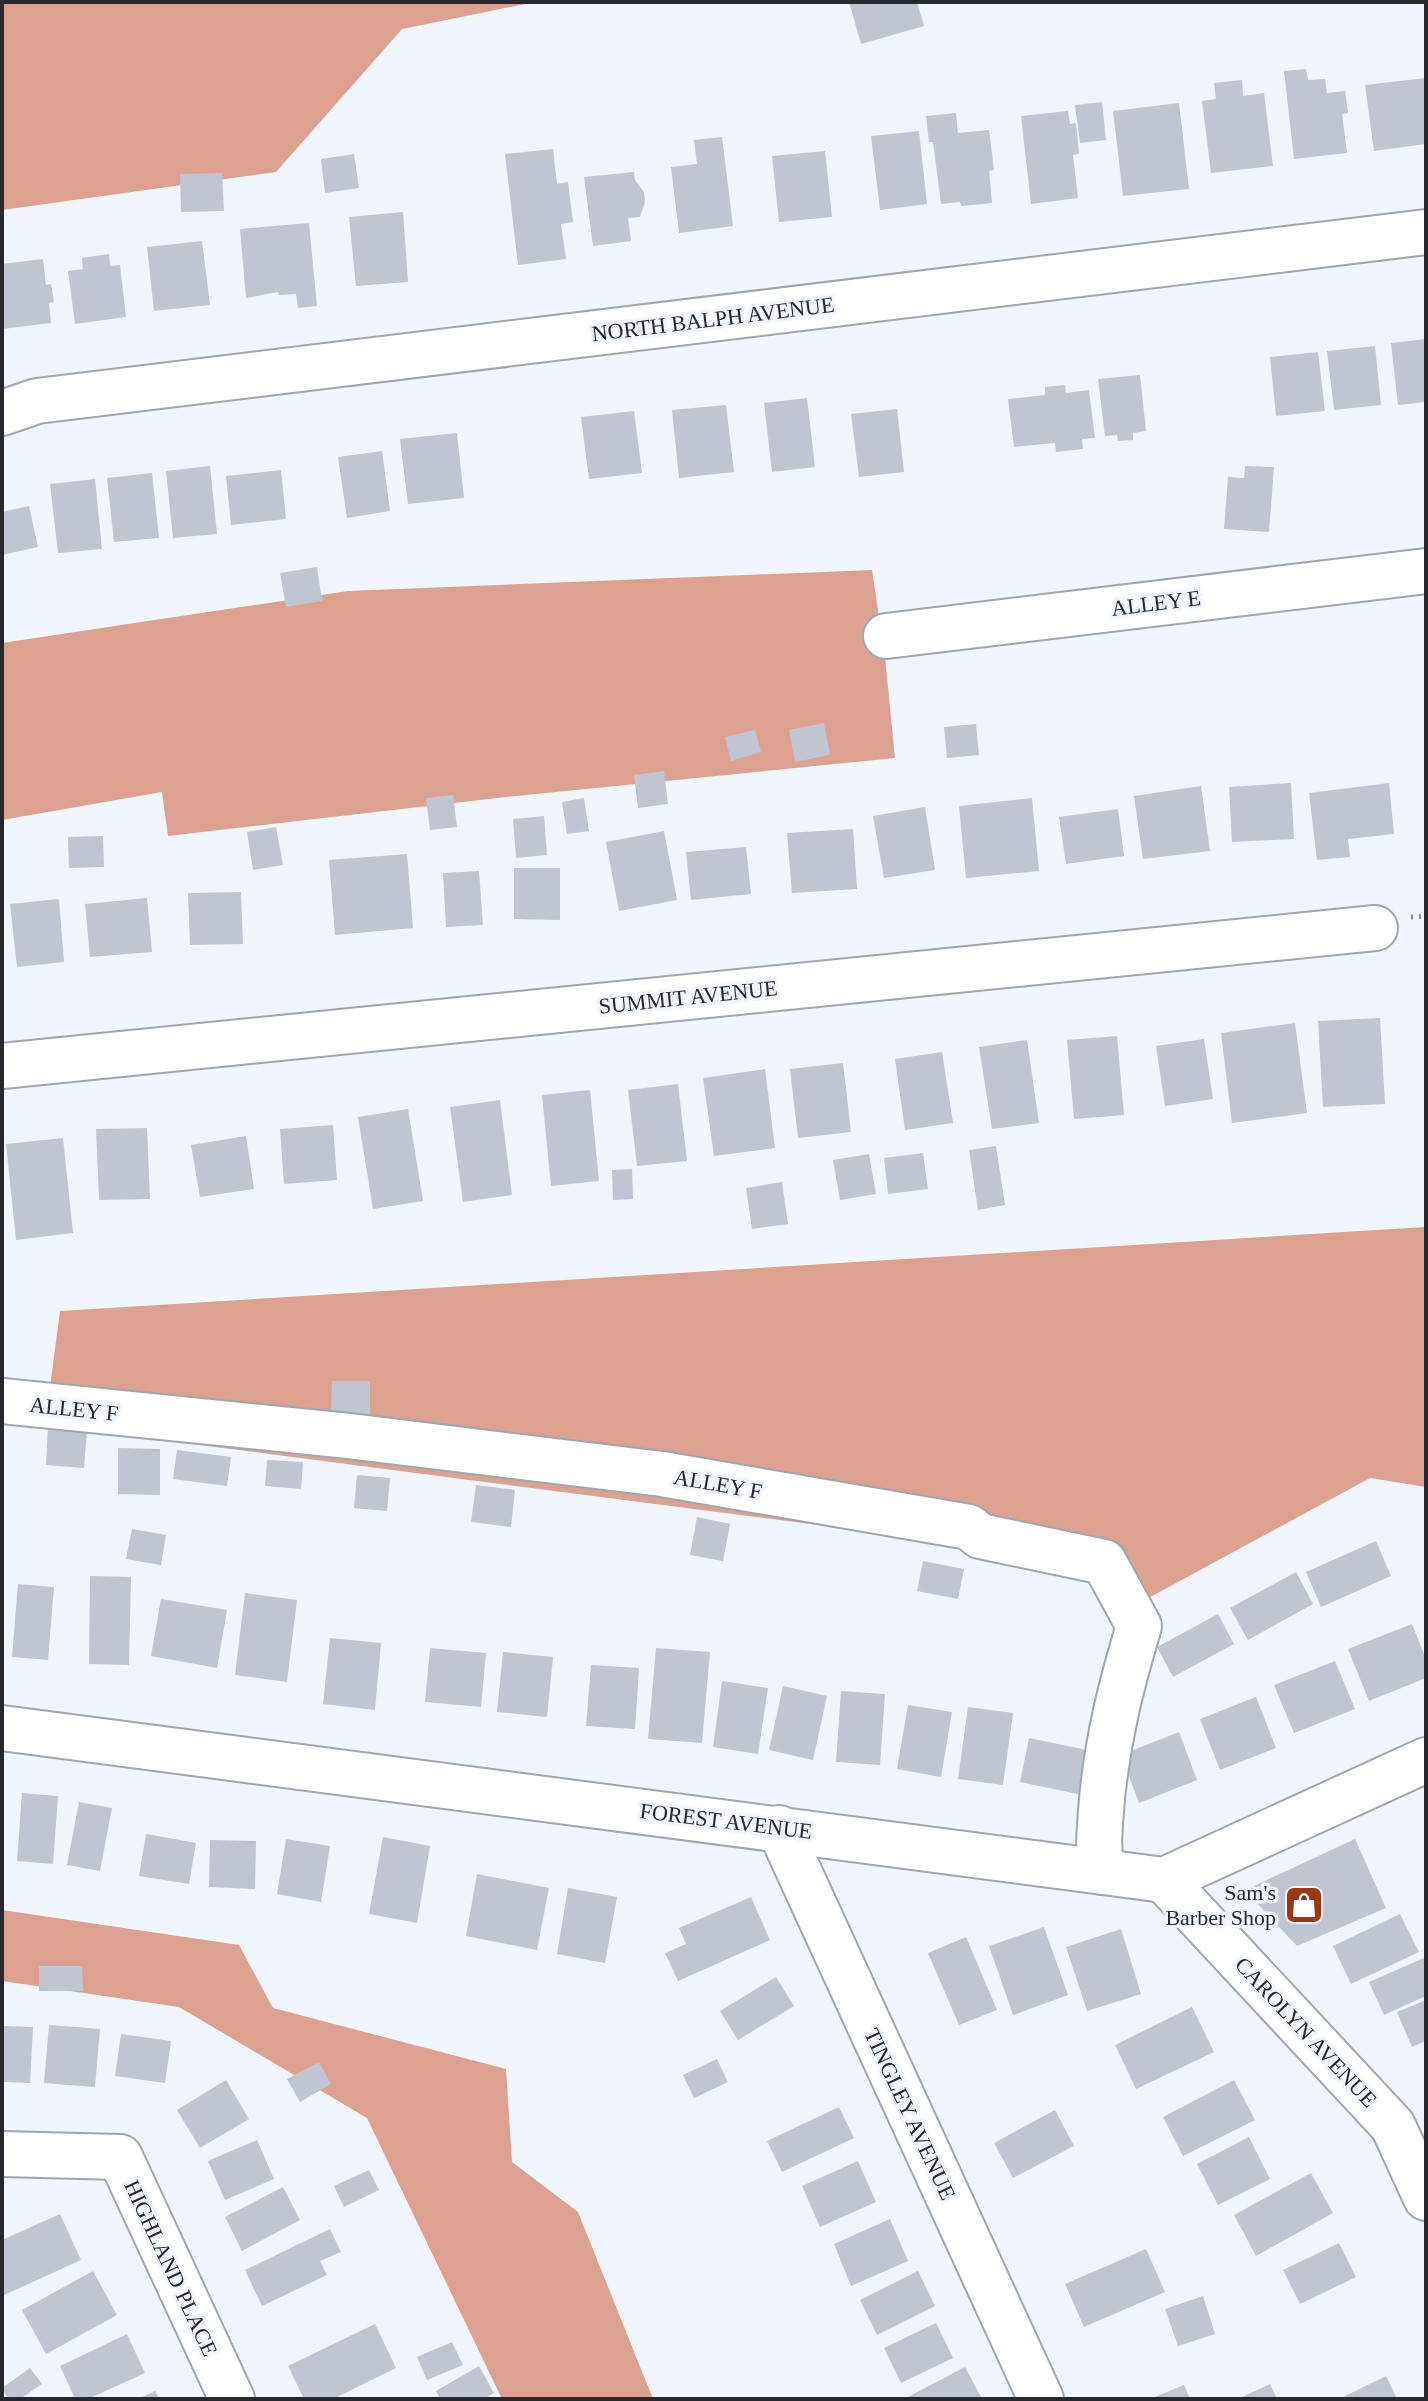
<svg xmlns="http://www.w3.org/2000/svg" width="1428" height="2401" font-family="Georgia,serif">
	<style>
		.forest { fill: #dda28f }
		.building { fill: #bfc6d2 }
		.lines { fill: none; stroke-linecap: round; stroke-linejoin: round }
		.minor-casing { stroke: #9fa6b1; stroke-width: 48 }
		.path { stroke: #85888f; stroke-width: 5; stroke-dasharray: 2 6; stroke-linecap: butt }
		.minor { stroke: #fff; stroke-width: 44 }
		.labels { text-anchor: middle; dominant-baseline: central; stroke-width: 7; stroke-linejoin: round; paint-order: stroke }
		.street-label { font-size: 22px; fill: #26282d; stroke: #f1f5fd }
		.poi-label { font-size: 22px; fill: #26282d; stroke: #f1f5fd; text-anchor: end }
	</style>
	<rect width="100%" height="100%" fill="#f1f5fd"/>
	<!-- forest -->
	<g class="forest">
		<path d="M2,2h533l-133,27 -126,143 -274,38z"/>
		<path d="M872,570l13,87 10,101 -389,39 -338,39 -6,-44 -160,28v-177l346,-52z"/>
		<path d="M1426,1227v260l-56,-9 -229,124 -114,-50 -982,-127 15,-114z"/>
		<path d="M2,1910l237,35 34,63 233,61 6,93 66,50 75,187h-151l-135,-281 -188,-111 -177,-26z"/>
	</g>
	<!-- building -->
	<g class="building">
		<path d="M849,2h68l7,24 -63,18z"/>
		<path d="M1306,69l2,11 17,-1 2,14 18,-2 3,22 -6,1 5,39 -53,6 -10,-88z"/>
		<path d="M1426,78v66l-52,7 -9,-66z"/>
		<path d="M1242,80l1,16 21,-3 9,73 -62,7 -9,-72 14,-2 -2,-16z"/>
		<path d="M1102,102l4,38 -26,3 -5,-38z"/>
		<path d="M1179,103l10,86 -66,7 -10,-85z"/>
		<path d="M1068,111l2,13 6,-1 3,31 -6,1 5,43 -47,6 -10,-88z"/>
		<path d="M956,113l2,20 31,-3 5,40 -5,1 3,32 -31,3 -1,-4 -19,2 -8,-62h-4l-3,-26z"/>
		<path d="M919,131l8,73 -47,6 -9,-74z"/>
		<path d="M722,137l11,89 -54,7 -8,-66 26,-3 -3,-24z"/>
		<path d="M553,149l4,35 11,-2 5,40 -12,2 5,35 -48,6 -13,-111z"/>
		<path d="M825,151l7,66 -53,5 -7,-66z"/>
		<path d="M354,154l5,34 -34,5 -4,-34z"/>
		<path d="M634,172l1,8 9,12 1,10 -5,15 -12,1 3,23 -38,5 -9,-69z"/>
		<path d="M222,173l2,38 -43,1 -1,-38z"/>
		<path d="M403,212l5,70 -52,4 -7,-69z"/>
		<path d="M309,223l8,83 -19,2 -2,-14 -17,1 -1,-3 -32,6 -6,-69z"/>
		<path d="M202,241l8,64 -56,6 -7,-64z"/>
		<path d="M109,254l1,12 10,-1 6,52 -51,7 -7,-53 15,-2 -1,-11z"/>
		<path d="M43,259l3,26 5,-1 3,18 -5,1 2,20 -49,6v-65z"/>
		<path d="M1426,339v63l-28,3 -7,-62z"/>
		<path d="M1375,346l6,59 -47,5 -7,-59z"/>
		<path d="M1318,352l7,59 -49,5 -6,-59z"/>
		<path d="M1140,375l6,56 -13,2v7l-15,1 -1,-6 -12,1 -7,-57z"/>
		<path d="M1065,385l1,8 23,-3 6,48 -13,1 1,10 -27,3 -1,-9 -41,4 -6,-48 37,-4v-8z"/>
		<path d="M807,398l8,69 -43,5 -8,-69z"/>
		<path d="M726,405l8,67 -55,6 -7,-68z"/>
		<path d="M897,409l7,63 -45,5 -8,-63z"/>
		<path d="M634,411l8,62 -53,6 -8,-62z"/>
		<path d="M457,433l7,65 -56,6 -8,-65z"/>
		<path d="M382,451l8,60 -43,7 -9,-61z"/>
		<path d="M210,466l7,68 -44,4 -7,-67z"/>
		<path d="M1245,466l29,1 -5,65 -45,-3 4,-52 16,1z"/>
		<path d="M281,470l5,49 -55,6 -5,-49z"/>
		<path d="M152,473l7,65 -45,4 -7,-64z"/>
		<path d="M95,479l7,70 -44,4 -8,-69z"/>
		<path d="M29,506l9,41 -36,8v-43z"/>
		<path d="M317,567l5,34 -36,6 -6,-34z"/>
		<path d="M824,723l6,32 -35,7 -6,-32z"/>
		<path d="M976,724l3,31 -32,3 -3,-31z"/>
		<path d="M755,730l6,22 -30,9 -6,-24z"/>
		<path d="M664,771l4,33 -30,4 -4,-33z"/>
		<path d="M1291,783l3,56 -62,3 -3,-55z"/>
		<path d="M1389,783l5,51 -46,5 2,18 -33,3 -8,-67z"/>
		<path d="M1201,786l9,65 -67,8 -9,-63z"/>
		<path d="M453,795l4,32 -27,3 -4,-32z"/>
		<path d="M584,798l5,33 -22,3 -5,-32z"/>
		<path d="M1032,798l7,73 -73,7 -7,-72z"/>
		<path d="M925,807l10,63 -51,8 -11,-62z"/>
		<path d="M1118,809l6,47 -58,8 -7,-47z"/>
		<path d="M544,816l3,39 -31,3 -3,-39z"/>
		<path d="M276,827l7,38 -30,5 -6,-38z"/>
		<path d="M853,829l4,60 -65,4 -5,-60z"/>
		<path d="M664,831l13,69 -58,11 -13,-69z"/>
		<path d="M103,836l1,31 -35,1 -1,-31z"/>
		<path d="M746,847l5,47 -60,6 -5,-48z"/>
		<path d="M407,854l6,74 -78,7 -6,-75z"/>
		<path d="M514,868h46v52l-46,-1z"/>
		<path d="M479,871l4,54 -37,2 -3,-54z"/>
		<path d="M241,892l2,52 -53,1 -2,-52z"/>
		<path d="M147,898l5,54 -62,5 -5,-53z"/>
		<path d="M59,899l5,63 -47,5 -7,-63z"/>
		<path d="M1380,1018l5,86 -62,3 -5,-86z"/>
		<path d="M1295,1023l12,90 -75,10 -11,-90z"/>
		<path d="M1117,1036l7,79 -50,4 -7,-79z"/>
		<path d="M1204,1039l9,60 -48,7 -9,-60z"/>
		<path d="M1027,1040l12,83 -47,6 -13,-82z"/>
		<path d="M942,1052l11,71 -48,7 -10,-71z"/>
		<path d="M843,1063l8,69 -53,6 -8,-69z"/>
		<path d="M765,1069l10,79 -61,8 -11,-78z"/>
		<path d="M678,1084l9,77 -50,5 -9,-76z"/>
		<path d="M590,1090l9,91 -48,5 -9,-91z"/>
		<path d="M500,1100l12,95 -49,7 -13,-95z"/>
		<path d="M408,1109l15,92 -50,8 -15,-92z"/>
		<path d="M333,1125l4,55 -53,4 -4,-55z"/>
		<path d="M147,1128l3,71 -51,1 -3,-71z"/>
		<path d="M246,1136l8,53 -54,8 -9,-52z"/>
		<path d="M63,1138l10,95 -57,7 -10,-96z"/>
		<path d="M996,1146l9,59 -27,5 -9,-60z"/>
		<path d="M923,1153l5,36 -40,5 -4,-36z"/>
		<path d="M869,1154l7,40 -36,6 -7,-40z"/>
		<path d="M632,1169l1,30 -20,1 -1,-30z"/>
		<path d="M782,1182l6,42 -36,5 -6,-41z"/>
		<path d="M332,1381h38v36l-39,-1z"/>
		<path d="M48,1426l39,3 -3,39 -38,-3z"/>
		<path d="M118,1448l42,1v46l-42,-1z"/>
		<path d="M177,1450l54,7 -4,29 -54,-7z"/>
		<path d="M267,1460l36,2 -2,27 -36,-3z"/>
		<path d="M357,1475l33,3 -3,33 -33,-3z"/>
		<path d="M476,1485l39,5 -4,37 -40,-5z"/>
		<path d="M697,1517l33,7 -7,37 -33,-6z"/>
		<path d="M132,1529l34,6 -5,30 -35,-6z"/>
		<path d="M1376,1541l15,35 -70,31 -15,-35z"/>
		<path d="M923,1561l41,8 -6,30 -41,-8z"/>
		<path d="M1296,1572l17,32 -65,36 -18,-32z"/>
		<path d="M90,1576l41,1 -2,88 -40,-1z"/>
		<path d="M18,1584l36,3 -6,73 -36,-3z"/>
		<path d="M245,1593l52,7 -10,82 -52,-7z"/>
		<path d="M161,1599l66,11 -10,58 -66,-12z"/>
		<path d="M1218,1614l16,30 -61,33 -16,-30z"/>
		<path d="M1412,1624l14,35v19l-57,23 -21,-52z"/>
		<path d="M330,1638l51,5 -6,67 -52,-6z"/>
		<path d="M430,1648l56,5 -5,54 -56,-5z"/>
		<path d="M656,1648l54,4 -8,91 -54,-4z"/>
		<path d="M503,1652l50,5 -6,60 -50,-5z"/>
		<path d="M1335,1661l20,48 -61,24 -20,-48z"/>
		<path d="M591,1665l48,3 -4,61 -49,-3z"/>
		<path d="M722,1681l46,7 -10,66 -45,-7z"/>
		<path d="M783,1686l44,10 -14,64 -44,-10z"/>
		<path d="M841,1691l44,3 -5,71 -44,-3z"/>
		<path d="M1256,1697l20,51 -56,22 -20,-51z"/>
		<path d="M908,1705l44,7 -11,65 -44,-8z"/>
		<path d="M968,1707l45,6 -10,72 -45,-6z"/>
		<path d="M1179,1732l18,48 -58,23 -18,-48z"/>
		<path d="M1029,1738l72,15 -9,44 -72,-15z"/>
		<path d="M22,1793l36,3 -5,68 -36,-3z"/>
		<path d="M79,1802l33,6 -12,63 -33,-6z"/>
		<path d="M146,1834l50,9 -7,41 -50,-8z"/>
		<path d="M383,1837l47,9 -13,77 -48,-9z"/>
		<path d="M286,1839l44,7 -9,56 -44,-8z"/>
		<path d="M1355,1839l31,69 -89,38 -44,-47 -3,-4 1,-5 5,-5z"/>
		<path d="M210,1840l46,1 -1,48 -46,-2z"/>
		<path d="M477,1874l72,14 -12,62 -71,-14z"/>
		<path d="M568,1888l49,9 -12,66 -48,-9z"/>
		<path d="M751,1897l19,43 -92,41 -13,-28 21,-9 -7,-16z"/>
		<path d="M1400,1914l19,38 -68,32 -18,-38z"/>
		<path d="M1044,1927l24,68 -55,20 -24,-69z"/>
		<path d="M1121,1929l20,65 -54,17 -21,-64z"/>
		<path d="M966,1937l31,73 -38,15 -31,-72z"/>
		<path d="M1426,1957v39l-42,19 -15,-33z"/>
		<path d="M39,1966h43l1,25h-44z"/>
		<path d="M776,1977l18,29 -56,34 -18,-29z"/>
		<path d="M1426,2000v41l-14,6 -15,-35z"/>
		<path d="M1192,2007l22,45 -78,37 -21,-44z"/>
		<path d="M49,2025l51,4 -5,58 -51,-4z"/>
		<path d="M2,2026l31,1 -3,56 -28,-1z"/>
		<path d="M121,2034l50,7 -6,42 -50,-7z"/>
		<path d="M717,2059l11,23 -34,16 -11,-23z"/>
		<path d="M319,2062l12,22 -31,18 -13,-23z"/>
		<path d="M226,2080l23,39 -49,29 -23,-38z"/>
		<path d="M1234,2080l21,40 -72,36 -20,-39z"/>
		<path d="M839,2107l15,31 -72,34 -15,-31z"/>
		<path d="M1055,2110l19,36 -61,32 -19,-35z"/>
		<path d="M1249,2137l21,42 -52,26 -21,-41z"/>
		<path d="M257,2140l17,39 -49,21 -17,-39z"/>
		<path d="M858,2161l18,41 -56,25 -18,-41z"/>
		<path d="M369,2170l10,20 -35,17 -10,-21z"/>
		<path d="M1311,2173l22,40 -77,43 -22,-41z"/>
		<path d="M283,2187l17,33 -58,31 -17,-34z"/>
		<path d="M60,2214l21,46 -79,36v-56z"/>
		<path d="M890,2219l18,42 -57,25 -17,-42z"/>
		<path d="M330,2229l11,23 -21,9 7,14 -65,31 -17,-36z"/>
		<path d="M1339,2243l17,34 -56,27 -17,-34z"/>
		<path d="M1146,2249l19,43 -81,35 -19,-43z"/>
		<path d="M93,2271l24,44 -71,39 -24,-44z"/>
		<path d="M918,2271l17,35 -58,29 -17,-35z"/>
		<path d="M1203,2296l12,38 -37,12 -13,-37z"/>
		<path d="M936,2323l17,35 -52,25 -17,-35z"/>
		<path d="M375,2324l21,44 -63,31h-29l-16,-33z"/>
		<path d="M127,2334l18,39 -57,26h-13l-15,-33z"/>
		<path d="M452,2342l11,23 -36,15 -10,-23z"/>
		<path d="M479,2366l15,27 -10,6h-44l-4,-8z"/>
		<path d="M965,2367l17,32h-78z"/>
		<path d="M30,2368l12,16 -22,15h-12l-6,-11z"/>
		<path d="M1386,2376l11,23h-58z"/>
		<path d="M1270,2384l7,15h-39z"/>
		<path d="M1184,2385l6,14h-40z"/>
		<path d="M155,2391l4,8h-21z"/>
	</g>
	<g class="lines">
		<defs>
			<g id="minor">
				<path d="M2,413l35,-12 1389,-169"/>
				<path d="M886,636l540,-65"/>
				<path d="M2,1066l1373,-138"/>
				<path d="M2,1401l347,35 313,38 307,53 11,9 124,26 35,64c-18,60 -31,111 -37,173 -2,26 -5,48 0,73"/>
				<path d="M2,1728l1162,152 262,-120"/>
				<path d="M779,1828l262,571"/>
				<path d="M1164,1880l229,246 33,72"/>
				<path d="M2,2154l118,3 112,242"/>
			</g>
		</defs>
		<!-- minor casing -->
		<use href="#minor" class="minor-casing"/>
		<!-- path -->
		<path class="path" d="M1411,917l15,-1"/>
		<!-- minor -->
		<use href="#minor" class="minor"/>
	</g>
	<!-- icons -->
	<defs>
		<symbol id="shop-square" viewBox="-11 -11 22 22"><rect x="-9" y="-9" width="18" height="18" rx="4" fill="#9d3711" stroke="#f1f5fd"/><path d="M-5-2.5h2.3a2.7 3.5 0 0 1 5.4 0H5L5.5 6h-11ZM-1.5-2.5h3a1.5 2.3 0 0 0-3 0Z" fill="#fff"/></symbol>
	</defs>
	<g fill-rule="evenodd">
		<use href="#shop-square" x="1282" y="1883" width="44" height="44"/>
	</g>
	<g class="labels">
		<!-- street labels -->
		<g class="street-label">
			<text transform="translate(713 319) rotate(-7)">NORTH BALPH AVENUE</text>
			<text transform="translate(1156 603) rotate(-7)">ALLEY E</text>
			<text transform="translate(688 997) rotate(-6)">SUMMIT AVENUE</text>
			<text transform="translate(74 1409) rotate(6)">ALLEY F</text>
			<text transform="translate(718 1484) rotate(10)">ALLEY F</text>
			<text transform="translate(726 1821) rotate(7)">FOREST AVENUE</text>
			<text transform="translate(1306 2032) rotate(47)">CAROLYN AVENUE</text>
			<text transform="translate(910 2114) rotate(65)">TINGLEY AVENUE</text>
			<text transform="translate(171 2268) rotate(65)">HIGHLAND PLACE</text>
		</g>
		<!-- poi labels -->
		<g class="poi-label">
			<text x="1276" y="1892">Sam's<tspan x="1276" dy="25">Barber Shop</tspan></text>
		</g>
	</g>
	<!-- border -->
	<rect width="1428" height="2401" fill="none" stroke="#26282d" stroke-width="8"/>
</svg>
